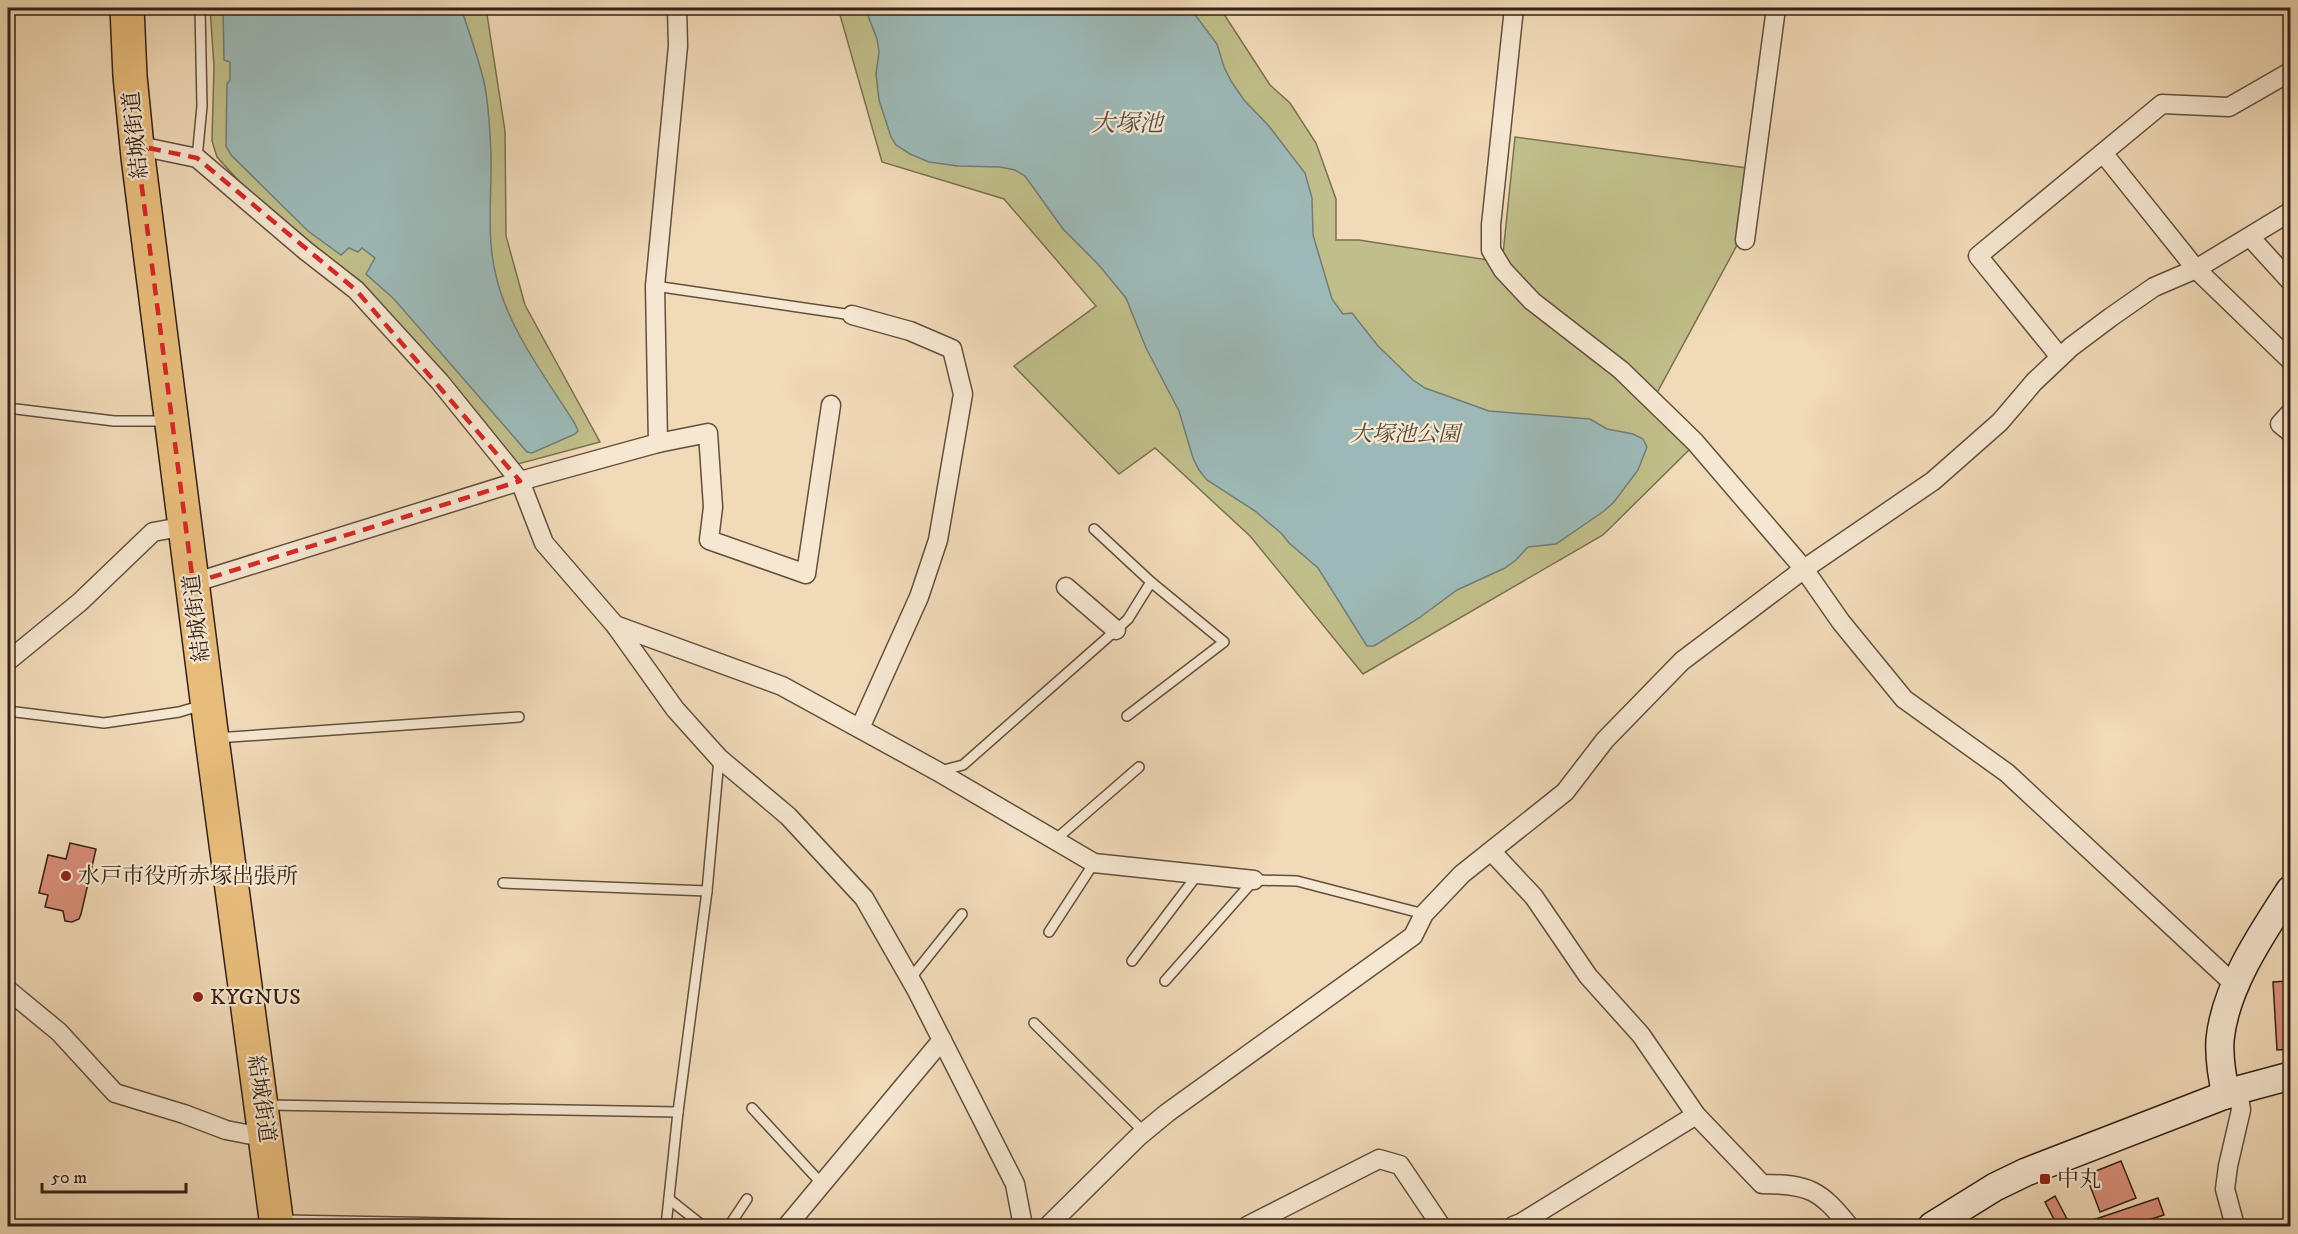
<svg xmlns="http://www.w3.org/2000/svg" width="2298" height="1234" font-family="'IM FELL DW Pica','Noto Serif JP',serif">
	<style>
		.green { fill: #c0be8a; stroke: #7a7050; stroke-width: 1.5 }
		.water { fill: #9db9b7; stroke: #737c77; stroke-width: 1.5 }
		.building { fill: #da8f7b; stroke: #332116; stroke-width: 1.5 }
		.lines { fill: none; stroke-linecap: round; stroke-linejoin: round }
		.lane-casing { stroke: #624f3e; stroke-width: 12 }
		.street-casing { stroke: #624f3e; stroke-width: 21 }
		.secondary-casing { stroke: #332116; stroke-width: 30 }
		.highway-casing { stroke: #332116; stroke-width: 36 }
		.lane { stroke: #f6e7d1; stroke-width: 9 }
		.street { stroke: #f6e7d1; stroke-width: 18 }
		.secondary { stroke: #f6e7d1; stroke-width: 27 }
		.highway { stroke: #e8bd7c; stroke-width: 33 }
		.marked { fill: none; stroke: #d62828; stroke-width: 4.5; stroke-dasharray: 12 8; stroke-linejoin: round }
		.poi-dot { fill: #8f2418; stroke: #f6e7d1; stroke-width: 2 }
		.labels { text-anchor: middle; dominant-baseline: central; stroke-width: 4.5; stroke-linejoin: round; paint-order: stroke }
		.street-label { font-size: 22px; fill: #332116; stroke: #f6e7d1 }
		.park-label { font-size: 22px; font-style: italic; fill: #564833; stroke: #f6e7d1 }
		.poi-label { font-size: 22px; fill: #332116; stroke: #f6e7d1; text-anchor: start }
		.water-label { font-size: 24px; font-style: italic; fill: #534f46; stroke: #f6e7d1 }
	</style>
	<rect width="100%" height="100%" fill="#f1dab8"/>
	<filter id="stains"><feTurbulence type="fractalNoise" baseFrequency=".00333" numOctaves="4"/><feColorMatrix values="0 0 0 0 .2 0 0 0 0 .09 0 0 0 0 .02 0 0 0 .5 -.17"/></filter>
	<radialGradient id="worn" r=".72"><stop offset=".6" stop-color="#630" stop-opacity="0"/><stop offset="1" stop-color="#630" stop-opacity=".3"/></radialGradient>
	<!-- green -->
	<g class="green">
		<path d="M210,8h276l19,123 1,105 19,69 75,137 -82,22 -155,-181 -97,-72 -49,-54 -5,-16 2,-75z"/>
		<path d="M838,8h382l50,77 20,18 26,40 20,56v41h23l129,20 15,-6 12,-117 232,31 -11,79 -85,157 39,45 -87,86 -240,139 -113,-138 -95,-88 -36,26 -105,-108 82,-60 -92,-107 -122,-37z"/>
	</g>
	<!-- water -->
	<g class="water">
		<path d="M223,8h238c8,24 17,49 23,74 5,23 6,48 7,72 1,41 -5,82 5,122 13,55 50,101 79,148l3,7 -3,3 -43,19 -5,-1 -133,-153 -28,-25 9,-16 -13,-10 -4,4 -9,-4 -8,7 -33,-24 -77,-76 -5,-9 1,-62 3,-4v-18l-6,-2z"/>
		<path d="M865,8h325l27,36 7,23 7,14 13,19 24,25 37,48 7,25 1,37 19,64 11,15 9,-1 26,33 35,34 12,8 64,23 101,8 17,10 26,5 10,5 4,8 -9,23 -24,32 -10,9 -48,33 -28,3 -12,13 -11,8 -48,22 -38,28 -45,28h-7l-49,-78 -29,-25 -7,-9 -27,-23 -48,-31 -8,-10 -6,-12 -14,-47 -33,-63 -20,-50 -28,-34 -35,-35 -38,-53 -10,-6 -15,-3 -42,-1 -29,-4 -19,-8 -14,-9 -5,-8 -12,-37 -3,-26 3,-22 -2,-13z"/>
	</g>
	<!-- building -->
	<g class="building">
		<path d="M70,843l26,6 -15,65 -2,5 -7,3 -7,-1 -2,-10 -18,-4 3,-12 -9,-2 9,-38 18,4z"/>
		<path d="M2290,981v68l-13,1 -4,-68z"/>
		<path d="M2121,1161l15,37 -36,14 -14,-37z"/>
		<path d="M2055,1196l12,23 -10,6 -12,-23z"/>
		<path d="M2158,1198l6,17 -34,11h-38l-2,-5z"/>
	</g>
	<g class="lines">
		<defs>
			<g id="lane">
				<path d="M197,158l5,-52 -2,-98"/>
				<path d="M655,286l197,29"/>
				<path d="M8,408l106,13h52"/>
				<path d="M1094,529l57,53"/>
				<path d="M8,711l96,12 75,-11 24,-7"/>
				<path d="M216,738l303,-21"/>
				<path d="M940,771l23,-6 153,-135 12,-11 23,-37 73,60 -97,74"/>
				<path d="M1055,840l84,-73"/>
				<path d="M503,883l204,8"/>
				<path d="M1049,932l45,-69"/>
				<path d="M1132,961l66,-87"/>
				<path d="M910,979l52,-65"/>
				<path d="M1165,981l89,-101 43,1 127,33"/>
				<path d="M1034,1023l110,109"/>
				<path d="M268,1105l410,7 29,-221 12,-132"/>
				<path d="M752,1108l70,76"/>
				<path d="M669,1199l34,27"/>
				<path d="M282,1220l348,6"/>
				<path d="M666,1226l12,-114"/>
				<path d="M729,1226l18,-27"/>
			</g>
			<g id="street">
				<path d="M1514,8l-23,217v25l12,20 29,31 89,69 74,72 109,127 37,53 63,77 103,74 229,213"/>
				<path d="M2103,153l93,116 94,91"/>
				<path d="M138,157l11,-9 48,10 109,93 50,39 84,92 80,99 24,62 71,82 60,84 44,49 69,58 76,82 52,91 99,195 8,42"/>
				<path d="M2250,237l40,44"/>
				<path d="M1745,240l31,-232"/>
				<path d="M852,315l58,16 42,18 11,45 -25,146 -19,57 -59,131"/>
				<path d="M2060,357l-82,-101 184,-152 67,3 61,-35"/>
				<path d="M2290,413l-10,11 10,8"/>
				<path d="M658,443l50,-10 5,74 -4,33 97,34 25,-169"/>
				<path d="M193,583l327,-102 138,-38 -3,-157 23,-240 -1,-38"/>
				<path d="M1066,587l50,43"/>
				<path d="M615,625l167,61 155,85 157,92 160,17"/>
				<path d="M8,661l72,-59 73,-70 33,-6"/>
				<path d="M1492,852l42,45 54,79 53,59 55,80 66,69c47,0 58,6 87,42"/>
				<path d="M8,990l51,42 56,61 69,21 42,16 41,8"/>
				<path d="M787,1226l155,-186"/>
				<path d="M1048,1226l90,-89 29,-24 246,-177 11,-22 38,-40 103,-82 40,-52 77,-79 122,-92 129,-88 67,-59 34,-40 37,-35 40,-30 43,-30 42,-18 94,-57"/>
				<path d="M1247,1226l132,-67 21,6 41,61"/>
				<path d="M1513,1226l8,-3 175,-108"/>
				<path d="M2235,1226l-10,-37 3,-23 13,-56 -3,-20"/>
			</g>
			<g id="secondary">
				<path d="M2226,1095c-4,-18 -7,-37 -6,-55 5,-53 42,-107 70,-150"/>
				<path d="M1932,1226l63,-39 31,-15 212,-82 52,-14"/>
			</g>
			<path id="highway" d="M127,8l3,68 8,81 74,582 65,487"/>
		</defs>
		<!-- lane casing -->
		<use href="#lane" class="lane-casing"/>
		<!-- street casing -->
		<use href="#street" class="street-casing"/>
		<!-- secondary casing -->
		<use href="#secondary" class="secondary-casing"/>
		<!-- highway casing -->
		<use href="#highway" class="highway-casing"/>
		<!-- lane -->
		<use href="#lane" class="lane"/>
		<!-- street -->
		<use href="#street" class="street"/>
		<!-- secondary -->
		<use href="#secondary" class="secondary"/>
		<!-- highway -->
		<use href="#highway" class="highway"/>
	</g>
	<!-- marked area -->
	<path class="marked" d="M149,148l48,10 159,132 164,191 -327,102 -55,-426z"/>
	<!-- markers -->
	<g class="poi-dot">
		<circle cx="66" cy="876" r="6"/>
		<circle cx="198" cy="997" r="6"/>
		<rect x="2039" y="1173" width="12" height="12" rx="3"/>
	</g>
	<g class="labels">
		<!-- street labels -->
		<g class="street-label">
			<text transform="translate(136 135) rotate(-96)">結城街道</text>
			<text transform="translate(197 618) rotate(-97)">結城街道</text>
			<text transform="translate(261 1099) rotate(82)">結城街道</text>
		</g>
		<!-- park labels -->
		<g class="park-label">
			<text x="1405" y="434">大塚池公園</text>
		</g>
		<!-- poi labels -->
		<g class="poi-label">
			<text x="78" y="876">水戸市役所赤塚出張所</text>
			<text x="210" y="997">KYGNUS</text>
			<text x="2057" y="1179">中丸</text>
		</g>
		<!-- water labels -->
		<g class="water-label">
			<text x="1127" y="124">大塚池</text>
		</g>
	</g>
	<!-- margin -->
	<rect width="2298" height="1234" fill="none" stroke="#f1dab8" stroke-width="30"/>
	<rect x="9" y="9" width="2280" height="1216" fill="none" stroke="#332116" stroke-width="3"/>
	<rect x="15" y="15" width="2268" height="1204" fill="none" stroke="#332116" stroke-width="1.5"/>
	<!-- scale -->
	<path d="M42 1183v9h144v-9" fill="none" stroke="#332116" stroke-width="3"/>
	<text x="51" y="1183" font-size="18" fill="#332116" stroke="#f6e7d1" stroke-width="4.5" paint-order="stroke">50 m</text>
	<rect width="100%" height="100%" filter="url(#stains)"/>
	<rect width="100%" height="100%" fill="url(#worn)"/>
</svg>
